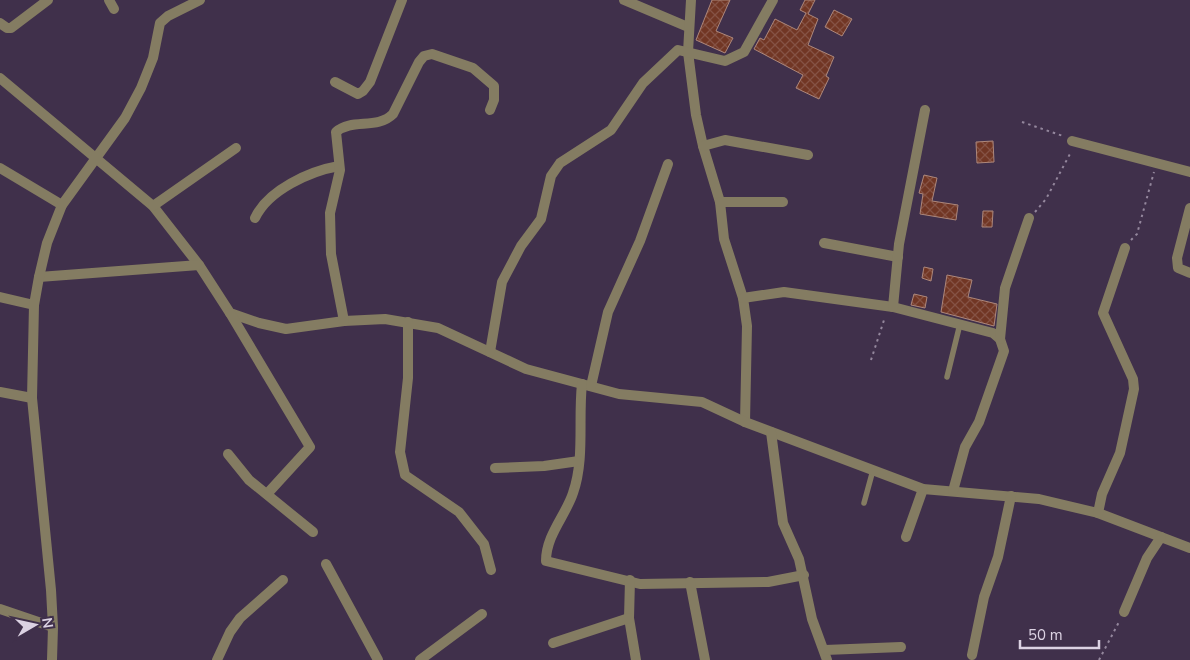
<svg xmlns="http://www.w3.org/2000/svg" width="1190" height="660" font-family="'Nunito Sans',sans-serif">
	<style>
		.building { fill: url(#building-cross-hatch); stroke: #ad877b }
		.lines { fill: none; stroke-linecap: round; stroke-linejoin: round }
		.path { stroke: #94879d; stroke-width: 2; stroke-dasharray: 2.5 4; stroke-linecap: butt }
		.lane { stroke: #847c62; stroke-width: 5.5 }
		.street { stroke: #847c62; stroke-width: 10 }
	</style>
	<defs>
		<pattern id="building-cross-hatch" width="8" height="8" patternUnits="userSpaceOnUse" patternTransform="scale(1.25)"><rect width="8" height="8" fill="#713624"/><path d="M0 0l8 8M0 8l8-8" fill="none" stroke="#855244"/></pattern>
	</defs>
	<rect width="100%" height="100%" fill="#40304b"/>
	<!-- building -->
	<g class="building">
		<path d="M712,0h18l-14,31 17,7 -8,15 -29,-13z"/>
		<path d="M805,0h10l-7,14 10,5 -10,26 26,12 -8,19 3,2 -10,21 -23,-11 7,-13 -49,-26 6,-11 4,2 11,-21 22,11 9,-17 -6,-3z"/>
		<path d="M834,10l18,9 -10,17 -17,-9z"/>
		<path d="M993,141l1,21 -17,1 -1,-21z"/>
		<path d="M924,175l13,3 -5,23 26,4 -2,15 -36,-6 3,-20 -4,-1z"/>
		<path d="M983,211h10l-1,16h-10z"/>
		<path d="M924,267l9,2 -2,12 -9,-3z"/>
		<path d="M947,275l25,5 -4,17 29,7 -3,22 -53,-14z"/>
		<path d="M914,294l13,3 -2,11 -14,-3z"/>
	</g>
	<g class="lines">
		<!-- path -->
		<g class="path">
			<path d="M1022,122l41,14"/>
			<path d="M1035,212l11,-13 25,-47"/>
			<path d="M1131,240l6,-6 17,-62"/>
			<path d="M871,360l14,-43"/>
			<path d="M1099,660l21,-40"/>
		</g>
		<!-- lane -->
		<g class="lane">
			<path d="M947,377l13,-53"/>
			<path d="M864,503l9,-33"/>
		</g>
		<!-- street -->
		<g class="street">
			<path d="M109,0l5,9"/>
			<path d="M624,0l64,27"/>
			<path d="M691,0l-3,52 8,63 7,31 17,56 4,37 19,59 4,28 -2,96"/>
			<path d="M0,23l7,5h4l37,-28"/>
			<path d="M0,78l153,128 46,59 31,48 29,10 27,6 58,-8 41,-2 53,9 88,41 93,25 83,8 43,20 178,67 116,10 59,14 92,35"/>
			<path d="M335,82l23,12 5,-3 7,-9 32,-82"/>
			<path d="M1072,141l118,31"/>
			<path d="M703,146l22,-6 83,15"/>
			<path d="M0,168l62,37"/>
			<path d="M720,202h63"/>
			<path d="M153,206l83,-58"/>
			<path d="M1190,208l-13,50 1,10 12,5"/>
			<path d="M255,218c13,-28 55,-47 84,-52"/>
			<path d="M824,243l74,14"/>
			<path d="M39,277l160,-12"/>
			<path d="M0,297l34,8"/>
			<path d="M743,298l41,-6 109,15 100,26 7,6 4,12 -25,71 -14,25 -12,44"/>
			<path d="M893,307l6,-63 26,-134"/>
			<path d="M230,313l80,134 -43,47"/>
			<path d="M344,321l-13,-67 -1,-41 10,-43 -4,-38c16,-14 41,-2 57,-18l26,-52 5,-6 8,-2 41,14 21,18v14l-4,10"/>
			<path d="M408,322v56l-8,74 5,23 54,37 25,32 7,26"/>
			<path d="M1000,339l5,-51 24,-70"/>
			<path d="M490,352l12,-70 19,-36 20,-27 10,-43 9,-13 51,-33 32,-47 35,-33 47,11 19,-9 29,-52"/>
			<path d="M582,384c-4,35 3,75 -9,109 -7,22 -27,42 -27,68l94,23 128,-2 36,-7"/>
			<path d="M591,386l17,-74 32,-71 28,-77"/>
			<path d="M0,392l32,6"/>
			<path d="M771,432l12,91 16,36 13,60 15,41"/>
			<path d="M228,454l21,26 64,52"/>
			<path d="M495,468l49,-2 35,-5"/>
			<path d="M1098,513l4,-19 18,-41 14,-64 -1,-10 -30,-66 22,-65"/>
			<path d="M906,537l17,-48"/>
			<path d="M326,564l52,96"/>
			<path d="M630,580l-1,38 7,42"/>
			<path d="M690,582l15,78"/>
			<path d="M0,609l53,18"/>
			<path d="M1124,612l23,-54 14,-21"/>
			<path d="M553,643l76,-25"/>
			<path d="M825,650l76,-3"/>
			<path d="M972,655l12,-58 14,-40 13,-61"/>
			<path d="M52,660l1,-33 -2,-37 -19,-192 2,-93 5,-28 8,-34 15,-38 63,-87 16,-30 12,-30 7,-35 8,-7 32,-16"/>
			<path d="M217,660l13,-28 10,-14 43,-38"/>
			<path d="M420,660l62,-46"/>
		</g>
	</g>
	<!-- north arrow -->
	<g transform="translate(35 625) rotate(81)" stroke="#40304b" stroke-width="4" paint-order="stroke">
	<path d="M0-4L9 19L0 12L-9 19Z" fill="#dcd2e3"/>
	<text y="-8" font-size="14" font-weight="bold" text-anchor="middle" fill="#dcd2e3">N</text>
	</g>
	<!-- scale -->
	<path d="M1020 640v8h79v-8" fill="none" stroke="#dcd2e3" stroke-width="2.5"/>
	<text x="1028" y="640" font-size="15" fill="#dcd2e3" stroke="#40304b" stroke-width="4" paint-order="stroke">50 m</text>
</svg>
